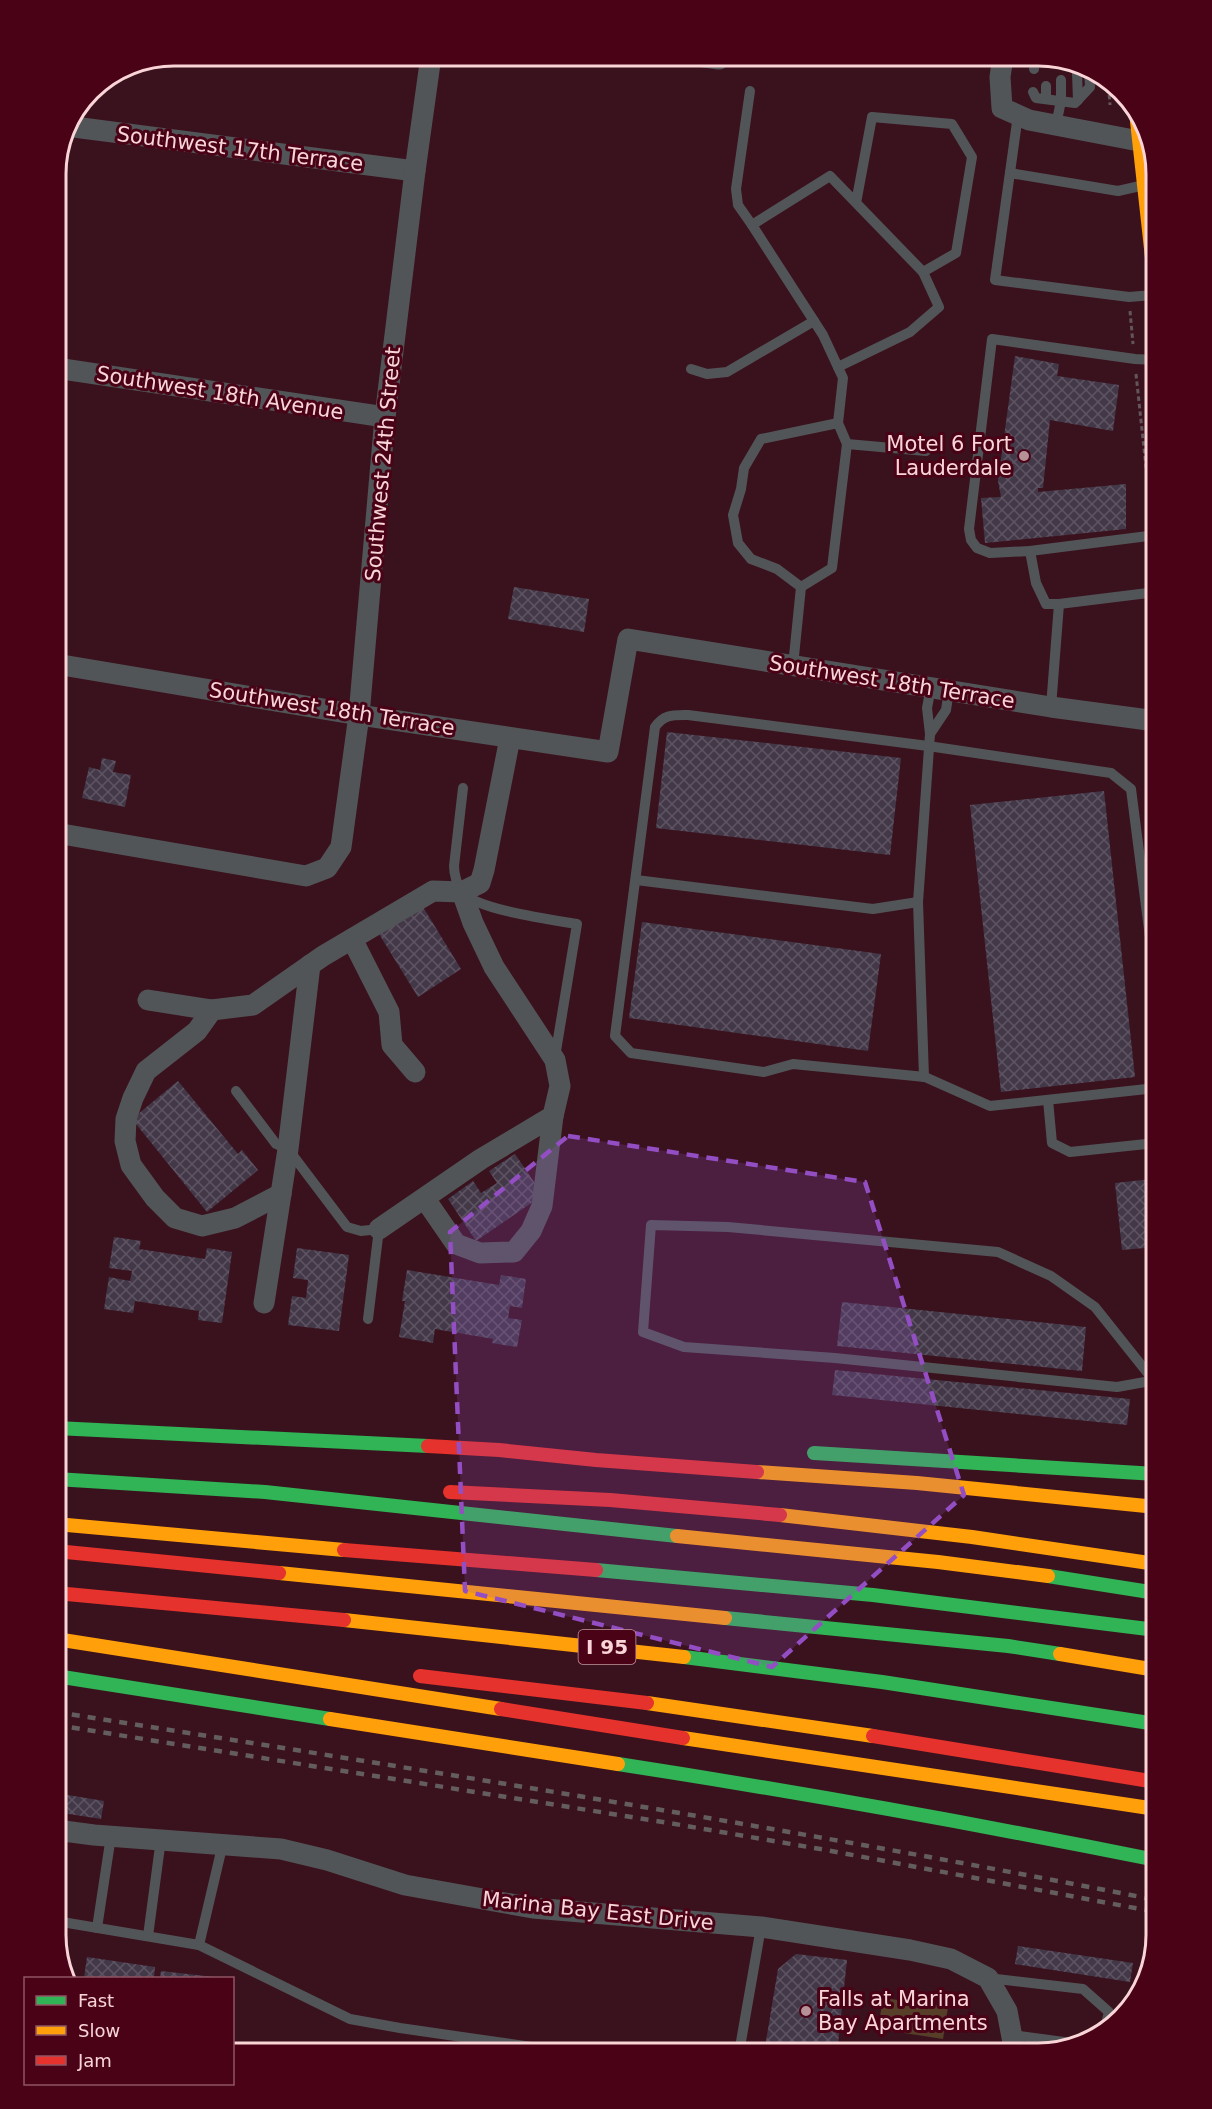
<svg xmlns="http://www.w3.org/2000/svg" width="1212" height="2109" font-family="'DejaVu Sans',sans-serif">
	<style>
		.green { fill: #563e28 }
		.building { fill: url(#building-cross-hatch) }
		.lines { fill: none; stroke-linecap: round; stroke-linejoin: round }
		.path { stroke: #62565a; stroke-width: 3; stroke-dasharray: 4.5 3; stroke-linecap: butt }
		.lane { stroke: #525557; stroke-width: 10 }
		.street { stroke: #525557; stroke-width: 21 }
		.fast { stroke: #30b455; stroke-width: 14 }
		.slow { stroke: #ff9f0a; stroke-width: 14 }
		.jam { stroke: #e5322d; stroke-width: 14 }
		.rail { stroke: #645d5f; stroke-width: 4.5; stroke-dasharray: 8 8; stroke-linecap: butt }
		.marked { fill: #944ec4; fill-opacity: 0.2; stroke: #944ec4; stroke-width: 4.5; stroke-dasharray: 12 8; stroke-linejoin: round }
		.poi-dot { fill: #b69197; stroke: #4a0217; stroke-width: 2 }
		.labels { text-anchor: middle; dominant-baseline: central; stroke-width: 6; stroke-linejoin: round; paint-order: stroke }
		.shield { fill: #4a0217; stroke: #c4969e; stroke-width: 1.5 }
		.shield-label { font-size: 20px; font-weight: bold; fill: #f9d5d8 }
		.street-label { font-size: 21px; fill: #f9d5d8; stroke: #4a0217 }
		.poi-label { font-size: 21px; fill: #f9d5d8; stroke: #4a0217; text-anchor: end }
		.rim { fill: none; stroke: #f9d5d8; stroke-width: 3 }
	</style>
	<defs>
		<pattern id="building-cross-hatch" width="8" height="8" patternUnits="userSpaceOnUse" patternTransform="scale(1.5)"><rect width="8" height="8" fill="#423848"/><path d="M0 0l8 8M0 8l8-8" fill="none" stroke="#5e5462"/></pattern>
	</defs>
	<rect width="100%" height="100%" fill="#3a121e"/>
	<!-- green -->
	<path class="green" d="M883,1998l65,9 -5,32 -65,-10z"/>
	<!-- building -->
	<g class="building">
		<path d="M1015,356l44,8 -2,12 62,9 -6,46 -63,-11 -7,68h-5v4l88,-8v45l-141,14 -4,-45 20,-1 -3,-16z"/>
		<path d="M514,587l75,12 -5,33 -76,-13z"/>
		<path d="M667,732l234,26 -11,97 -234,-27z"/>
		<path d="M102,758l14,3 -3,11 18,3 -6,32 -43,-9 7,-31 11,3z"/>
		<path d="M1104,791l31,286 -134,15 -31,-287z"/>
		<path d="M423,907l38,62 -43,28 -39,-63z"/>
		<path d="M642,922l239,32 -13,97 -239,-33z"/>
		<path d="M178,1081l60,73 4,-4 16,20 -51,42 -75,-93z"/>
		<path d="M515,1154l28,41 -67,46 -28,-42 25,-18 8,12 16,-10 -8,-12z"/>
		<path d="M1152,1179l4,42v26l-34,3 -7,-67z"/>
		<path d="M114,1237l27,4 -2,8 66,10 2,-11 25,4 -10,71 -24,-3 1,-9 -64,-10 -2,12 -29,-4 5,-32 21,4 2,-10 -23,-3z"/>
		<path d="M297,1248l52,7 -10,76 -51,-6 4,-29 14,2 2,-18 -15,-2z"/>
		<path d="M407,1270l92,15 2,-10 25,4 -4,29 -12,-2 -2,12 14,2 -5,27 -25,-4 1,-4 -58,-10 -2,14 -34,-6 6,-36h-3z"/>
		<path d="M842,1302l244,25 -4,44 -245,-25z"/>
		<path d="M835,1370l295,29 -3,26 -295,-30z"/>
		<path d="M56,1793l48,8 -3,18 -45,-7z"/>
		<path d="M1018,1946l115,17 -3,19 -115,-18z"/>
		<path d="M796,1954l51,6 -10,93h-73l14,-84z"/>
		<path d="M87,1957l68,10 -1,11h-70z"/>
		<path d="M161,1971l53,6v1h-54z"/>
		<path d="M859,2050l15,2v1h-17z"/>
	</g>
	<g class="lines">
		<!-- path -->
		<g class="path">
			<path d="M1108,80l2,25"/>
			<path d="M1130,311l3,33"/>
			<path d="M1136,374l16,149"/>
			<path d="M1155,550l1,19"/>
		</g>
		<!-- lane -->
		<g class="lane">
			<path d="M1047,63v-7"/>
			<path d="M1034,69l1,-13"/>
			<path d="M1077,73l1,27"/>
			<path d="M750,91l-14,98 2,16 14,20"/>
			<path d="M1033,92l3,6 39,5 15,-16 -1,-16"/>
			<path d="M1046,99v-13"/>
			<path d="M1018,115l-23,165 134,17 24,-2"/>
			<path d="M1056,125l5,-24v-21"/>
			<path d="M1010,173l108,18 22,-5"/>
			<path d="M838,367l72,-35 29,-25 -16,-35"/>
			<path d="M691,369l16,5 20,-2 87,-51"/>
			<path d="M847,444l79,7"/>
			<path d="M1156,535l-126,16 -40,2 -13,-5 -6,-8 -2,-11 23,-190 143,20 21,1"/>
			<path d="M1030,551l6,32 10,21h13l97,-12"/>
			<path d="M801,587l31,-19 15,-124 -9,-21 5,-45 -20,-43 -71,-110 78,-49c31,32 62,64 93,96l33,-19 16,-96 -20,-33 -80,-7 -16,86"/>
			<path d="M793,666l8,-79 -24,-18 -26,-10 -13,-16 -5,-28 8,-26 3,-21 17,-29 77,-16"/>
			<path d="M1051,707l8,-103"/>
			<path d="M930,734l16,-24 3,-20"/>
			<path d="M463,788l-9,78c0,7 3,20 8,26 15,18 91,28 115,32l-22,133"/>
			<path d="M636,880l237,29 45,-7"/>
			<path d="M924,1077l-6,-175 12,-168 -3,-26 4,-21"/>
			<path d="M1156,1088l-166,18 -65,-29 -132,-13 -29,8 -133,-19 -16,-17 40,-309c9,-13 18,-12 33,-12l240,31 183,27 20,16 25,195"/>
			<path d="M236,1091l40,53 12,5 59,78 14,4 18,-2 -11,90"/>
			<path d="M1048,1100l4,43 18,9 86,-9"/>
			<path d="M1154,1381l-59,-74 -44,-31 -53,-24 -270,-25 -77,-2 -8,107 41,15 151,11 282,29 39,-7"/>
			<path d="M56,1921l143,24 151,74 50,9 173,25"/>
			<path d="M97,1928l14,-92"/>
			<path d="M148,1936l13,-97"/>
			<path d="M199,1945l24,-102"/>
			<path d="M988,1978l95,11 26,23 -4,16"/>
			<path d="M1012,2035l67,9"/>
			<path d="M739,2053l22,-126"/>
		</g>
		<!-- street -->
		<g class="street">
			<path d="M698,56l21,3 1,-3"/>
			<path d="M1003,56l-3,21 2,31 27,12 110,21"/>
			<path d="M66,126l349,45"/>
			<path d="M56,368l329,49"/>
			<path d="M56,664l303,51 249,37 20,-113 423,68 105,14"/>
			<path d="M56,833l250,43 21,-8 14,-21 18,-132 26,-298 30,-246 16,-115"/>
			<path d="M352,939l37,73 3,33 23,27"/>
			<path d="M148,1000l64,10"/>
			<path d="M281,1194l-46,24 -33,8 -27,-8 -20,-20 -24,-33 -6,-24 1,-22 7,-21 13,-27 51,-40 15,-21 41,-5 70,-49 110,-65 29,1"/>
			<path d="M425,1199l31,45 24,9 34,-1 17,-21 11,-25 11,-90"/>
			<path d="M379,1229l102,-70 72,-43 7,-30 -5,-26 -61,-93 -21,-44 -11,-31 18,-9 4,-13 26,-132"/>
			<path d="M264,1303l24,-154 22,-184"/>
			<path d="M56,1830l38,5 187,14 46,11 78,25 128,23 228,19 149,23 41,9 37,19 19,33 8,42"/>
		</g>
		<!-- fast -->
		<g class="fast">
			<path d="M56,1428l372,18"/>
			<path d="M814,1453l342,21"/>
			<path d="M56,1479l209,13 412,44"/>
			<path d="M596,1570l277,25 283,35"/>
			<path d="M1048,1576l108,17"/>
			<path d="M725,1618l283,28 52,8"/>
			<path d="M684,1657l198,25 274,42"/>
			<path d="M56,1676l274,43"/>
			<path d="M618,1764c181,28 359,60 538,96"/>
		</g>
		<!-- slow -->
		<g class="slow">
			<path d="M1136,112l20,182"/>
			<path d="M757,1472l160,11 239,24"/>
			<path d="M780,1515l192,22 184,27"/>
			<path d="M56,1524l288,26"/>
			<path d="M677,1536l261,26 110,14"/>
			<path d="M279,1573l446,45"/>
			<path d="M344,1620l340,37"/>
			<path d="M56,1639l445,70"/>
			<path d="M1060,1654l96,16"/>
			<path d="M647,1703l226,33"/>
			<path d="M330,1719l288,45"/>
			<path d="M683,1738l473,71"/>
		</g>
		<!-- jam -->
		<g class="jam">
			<path d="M428,1446l71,4 97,10 161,12"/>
			<path d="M450,1492l160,8 170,15"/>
			<path d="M344,1550l252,20"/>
			<path d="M56,1551l223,22"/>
			<path d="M56,1593l288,27"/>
			<path d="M420,1676l227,27"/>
			<path d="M501,1709l182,29"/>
			<path d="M873,1736l283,46"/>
		</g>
		<!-- rail -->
		<g class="rail">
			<path d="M56,1712c367,58 735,116 1100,188"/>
			<path d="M56,1725l613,98 157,27 330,62"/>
		</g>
	</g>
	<!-- marked area -->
	<path class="marked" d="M568,1136l297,46 99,313 -192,172 -307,-76 -15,-359z"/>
	<!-- markers -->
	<g class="poi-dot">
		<circle cx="1024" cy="456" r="6"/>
		<circle cx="806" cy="2011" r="6"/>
	</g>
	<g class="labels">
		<!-- shield labels -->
		<rect class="shield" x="578.5" y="1630" width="57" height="34" rx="4.5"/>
		<g class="shield-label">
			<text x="607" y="1647">I 95</text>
		</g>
		<!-- street labels -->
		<g class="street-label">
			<text transform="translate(240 149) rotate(7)">Southwest 17th Terrace</text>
			<text transform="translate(220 393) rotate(9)">Southwest 18th Avenue</text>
			<text transform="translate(383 464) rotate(-85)">Southwest 24th Street</text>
			<text transform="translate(892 682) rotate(9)">Southwest 18th Terrace</text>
			<text transform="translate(332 709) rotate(9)">Southwest 18th Terrace</text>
			<text transform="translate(598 1911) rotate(6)">Marina Bay East Drive</text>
		</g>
		<!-- poi labels -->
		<g class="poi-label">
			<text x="1012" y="444">Motel 6 Fort<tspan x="1012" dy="24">Lauderdale</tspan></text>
			<text x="818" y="1999" text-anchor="start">Falls at Marina<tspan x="818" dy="24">Bay Apartments</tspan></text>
		</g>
	</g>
	<!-- crop -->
	<path d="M0 0H1212V2109H0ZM174 66H1038A108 108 0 0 1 1146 174V1935A108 108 0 0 1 1038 2043H174A108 108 0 0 1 66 1935V174A108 108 0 0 1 174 66Z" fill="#4a0217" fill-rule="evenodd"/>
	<path class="rim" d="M174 66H1038A108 108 0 0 1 1146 174V1935A108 108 0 0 1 1038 2043H174A108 108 0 0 1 66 1935V174A108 108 0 0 1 174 66Z"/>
	<!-- legend -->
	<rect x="24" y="1977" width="210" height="108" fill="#4a0217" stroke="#905664" stroke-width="1.5"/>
	<rect x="36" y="1996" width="30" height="9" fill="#30b455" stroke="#905664" stroke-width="1.5"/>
	<text x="78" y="2007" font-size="18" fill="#f9d5d8">Fast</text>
	<rect x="36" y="2026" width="30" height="9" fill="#ff9f0a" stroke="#905664" stroke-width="1.5"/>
	<text x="78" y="2037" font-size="18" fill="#f9d5d8">Slow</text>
	<rect x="36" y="2056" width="30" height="9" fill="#e5322d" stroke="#905664" stroke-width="1.5"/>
	<text x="78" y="2067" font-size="18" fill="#f9d5d8">Jam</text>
</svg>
